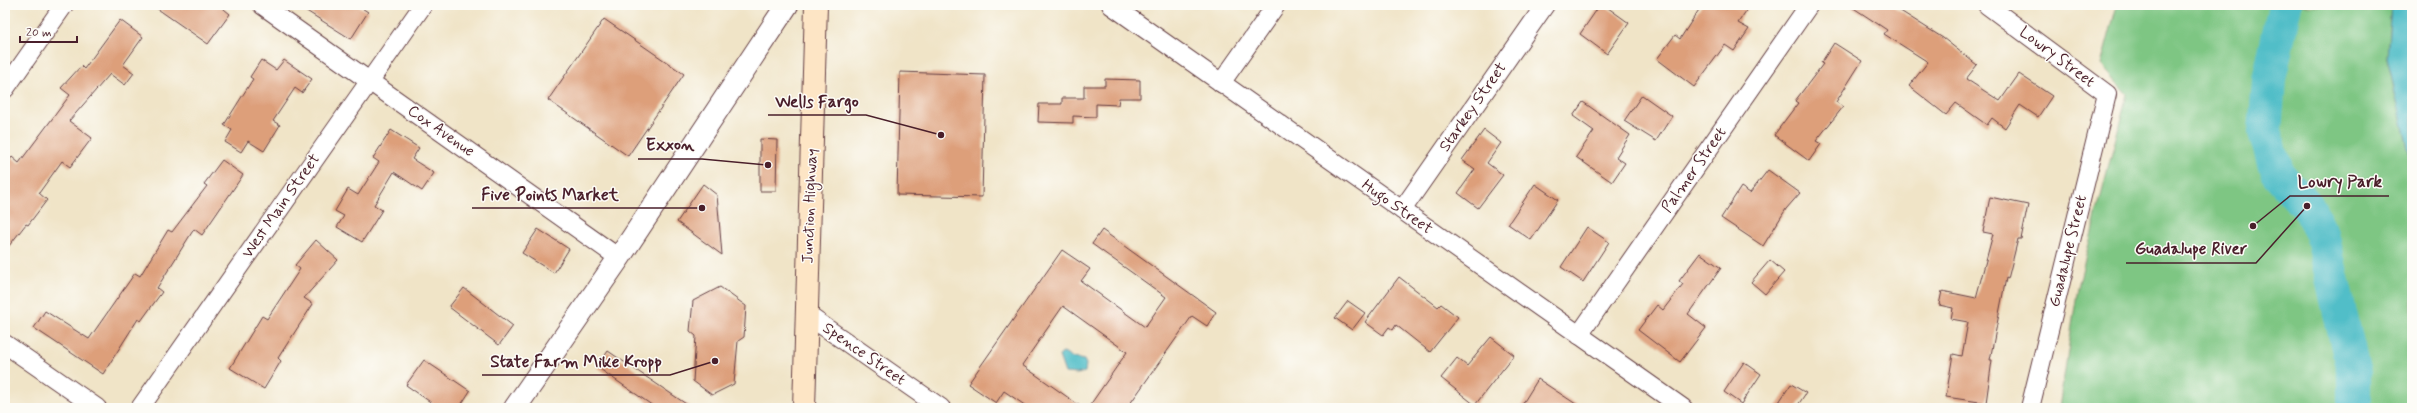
<svg xmlns="http://www.w3.org/2000/svg" width="2417" height="413" font-family="Mynerve,sans-serif">
	<style>
		.green { fill: #7ec683; stroke: #647257 }
		.water { fill: #51bec8; stroke: #4e6e7a }
		.lines { fill: none; stroke-linecap: round; stroke-linejoin: round }
		.river { stroke: #51bec8; stroke-width: 34 }
		.building { fill: #dd9f7a }
		.minor-casing { stroke: #633d42; stroke-width: 20 }
		.tertiary-casing { stroke: #633d42; stroke-width: 24 }
		.secondary-casing { stroke: #633d42; stroke-width: 24 }
		.minor { stroke: #fff; stroke-width: 18 }
		.tertiary { stroke: #fff; stroke-width: 22 }
		.secondary { stroke: #fde5c5; stroke-width: 22 }
		.labels { text-anchor: middle; dominant-baseline: central; stroke-width: 3; stroke-linejoin: round; paint-order: stroke }
		.street-label { font-size: 16px; fill: #4a1f2b; stroke: #fdfcf7 }
		.leader { fill: none; stroke: #4a1f2b; stroke-width: 1.5 }
		.callout-dot { fill: #4a1f2b; stroke: #fdfcf7; stroke-width: 1.5 }
		.callout-label { font-size: 17px; text-anchor: middle; font-weight: bold; fill: #4a1f2b; stroke: #fdfcf7; stroke-width: 3; stroke-linejoin: round; paint-order: stroke }
	</style>
	<rect width="100%" height="100%" fill="#fdfcf7"/>
	<filter id="ink" filterUnits="userSpaceOnUse"><feTurbulence type="fractalNoise" baseFrequency=".025" numOctaves="2"/><feDisplacementMap in="SourceGraphic" scale="8" xChannelSelector="R" yChannelSelector="G"/><feConvolveMatrix kernelMatrix="1 2 1 2 8 2 1 2 1" color-interpolation-filters="sRGB"/></filter>
	<filter id="wash" filterUnits="userSpaceOnUse"><feTurbulence type="fractalNoise" baseFrequency=".012" numOctaves="4" result="noise"/><feDisplacementMap in="SourceGraphic" scale="16" xChannelSelector="R" yChannelSelector="G"/><feGaussianBlur stdDeviation="0.9" result="paint"/><feColorMatrix in="noise" values="0 0 0 0 0 0 0 0 0 0 0 0 0 0 0 0 0 1.4 0 .05"/><feComposite in="paint" operator="in"/></filter>
	<g filter="url(#wash)">
		<rect width="100%" height="100%" fill="#f0e4c7"/>
		<!-- green -->
		<path class="green" d="M2117,5h274l-4,53 25,107v243h-353l19,-121 49,-193 -26,-29z"/>
		<!-- water -->
		<g class="water">
			<path d="M2391,5h21v160l-25,-107z"/>
			<path d="M1064,352l9,6 11,2 2,4 -1,8 -8,2 -12,-1 -6,-17z"/>
		</g>
		<g class="lines">
			<!-- river -->
			<path class="river" d="M2285,5l-16,75 -4,52 12,40 30,34 15,28 32,140v34"/>
		</g>
		<g id="blocks">
			<!-- building -->
			<g class="building">
				<path d="M152,5h67l11,9 -22,30z"/>
				<path d="M297,5h60l11,7 -17,27z"/>
				<path d="M1600,5h4l25,18 -22,31 -27,-20z"/>
				<path d="M1702,5h48l-12,18 11,6 -15,22 -9,-6 -31,42 -37,-28 18,-24 5,4z"/>
				<path d="M1849,5h42l52,33 34,27 -11,14 34,22 19,-27 33,22 -14,21 -18,-12 -15,23 -13,-10 -5,7 -31,-22 -10,12 -37,-29 19,-24 -44,-28 3,-4z"/>
				<path d="M604,19l80,55 -56,82 -80,-56z"/>
				<path d="M120,20l23,17 -20,28 11,8 -9,12 -15,-11 -41,47 23,17 -22,29 -8,-6 -23,32 8,7 -19,25 -2,-1 -21,27v-85l7,-9 7,6 51,-68 -9,-7 20,-22 3,3z"/>
				<path d="M1834,43l28,18 -26,41 7,5 -27,34 5,3 -12,17 -35,-26 24,-32 -3,-2 28,-37 -2,-1z"/>
				<path d="M261,60l15,10 8,-10 28,19 -10,14 -7,-5 -22,33 7,4 -16,26 -16,-10 -7,11 -16,-10 7,-12 -8,-5 29,-46 -3,-2z"/>
				<path d="M900,72l85,3 -3,122 -85,-2z"/>
				<path d="M1105,79l35,1v18h-21l-1,7 -22,-1v13l-23,-1v7l-35,-1 1,-18h23v-6h22v-12h21z"/>
				<path d="M1642,95l30,21 -16,25 -32,-20z"/>
				<path d="M1583,102l47,33 -14,22 9,6 -13,19 -36,-25 18,-26 -21,-15z"/>
				<path d="M391,130l28,18 -7,11 22,14 -12,18 -28,-19 -20,33 8,5 -20,32 -25,-15 7,-11 -9,-5 13,-22 10,6 21,-33 -6,-4z"/>
				<path d="M1484,130l17,13 -14,20 16,12 -25,33 -20,-15 17,-24 -13,-9z"/>
				<path d="M760,139l17,1 -1,51h-16z"/>
				<path d="M222,160l21,15 -41,60 -8,-6 -37,59 5,4 -21,29 -3,-2 -35,55 -69,-46 11,-17 44,28 46,-66 5,3 28,-46 4,2 35,-46 -3,-2z"/>
				<path d="M1768,170l32,23 -14,16 -23,37 -42,-28 20,-31 9,6z"/>
				<path d="M703,184l14,11 5,60 -45,-33z"/>
				<path d="M1535,184l23,16 -27,40 -23,-16z"/>
				<path d="M1990,197l38,8 -7,34h-3l-10,40 -2,-1 -16,82h2l-6,43 -40,-6 7,-43 9,2 6,-34 -17,-3 2,-11 -14,-3 3,-14 34,7 17,-64 -10,-2z"/>
				<path d="M1587,227l22,15 -26,40 -22,-15z"/>
				<path d="M538,229l31,20 -15,24 -32,-20z"/>
				<path d="M1102,230l114,82 -9,14 -15,-10 -65,92h-39l39,-56 -64,-46 -41,59 61,43h-54l-25,-17 -8,12 -28,-19 94,-134 28,19 -9,12 64,46 21,-30 -74,-53z"/>
				<path d="M316,240l22,20 -34,38 9,6 -35,54 3,3 -17,28 -34,-21 32,-52 5,3 33,-50 -5,-4z"/>
				<path d="M1700,253l21,15 -33,46 18,14 -26,34 -42,-32 19,-25 6,5 20,-26 -4,-3z"/>
				<path d="M1770,260l14,12 -19,22 -14,-12z"/>
				<path d="M1399,277l39,30 3,-3 17,13 -28,35 -34,-27 -3,5 -4,-3 -6,8 -18,-13z"/>
				<path d="M720,287l26,19 -2,31 -6,4 -4,43 -22,11 -19,-14 3,-45 -6,-5 3,-30z"/>
				<path d="M464,288l49,38 -14,19 -50,-38z"/>
				<path d="M1348,301l17,12 -13,17 -17,-12z"/>
				<path d="M1491,337l23,18 -39,50 -34,-27 16,-20 10,8z"/>
				<path d="M608,351l84,57h-36l-59,-41z"/>
				<path d="M424,360l46,31 -11,17h-20l-33,-23z"/>
				<path d="M1744,362l17,12 -20,30 -17,-12z"/>
				<path d="M1538,379l44,29h-62z"/>
				<path d="M1791,384l15,9 -10,15h-21z"/>
			</g>
		</g>
	</g>
	<g filter="url(#ink)">
		<use href="#blocks" fill-opacity="0" stroke="#633d42" stroke-width="1"/>
		<g class="lines">
			<defs>
				<g id="minor">
					<path d="M262,5l357,253"/>
					<path d="M1111,5l572,403"/>
					<path d="M1987,5l120,89 -77,314"/>
					<path d="M1221,83l55,-78"/>
					<path d="M5,89l59,-84"/>
					<path d="M1402,210l143,-205"/>
					<path d="M806,314l135,94"/>
					<path d="M1579,335l230,-330"/>
					<path d="M5,344l92,64"/>
					<path d="M140,408l283,-403"/>
				</g>
				<path id="tertiary" d="M515,408l104,-150 168,-253"/>
				<path id="secondary" d="M804,408l12,-403"/>
			</defs>
			<!-- minor casing -->
			<use href="#minor" class="minor-casing"/>
			<!-- tertiary casing -->
			<use href="#tertiary" class="tertiary-casing"/>
			<!-- secondary casing -->
			<use href="#secondary" class="secondary-casing"/>
			<!-- minor -->
			<use href="#minor" class="minor"/>
			<!-- tertiary -->
			<use href="#tertiary" class="tertiary"/>
			<!-- secondary -->
			<use href="#secondary" class="secondary"/>
		</g>
	</g>
	<g class="labels">
		<!-- street labels -->
		<g class="street-label">
			<text transform="translate(2057 57) rotate(37)">Lowry Street</text>
			<text transform="translate(1473 107) rotate(-55)">Starkey Street</text>
			<text transform="translate(441 131) rotate(35)">Cox Avenue</text>
			<text transform="translate(1694 170) rotate(-55)">Palmer Street</text>
			<text transform="translate(281 206) rotate(-55)">West Main Street</text>
			<text transform="translate(810 206) rotate(-88)">Junction Highway</text>
			<text transform="translate(1397 207) rotate(35)">Hugo Street</text>
			<text transform="translate(2068 251) rotate(-76)">Guadalupe Street</text>
			<text transform="translate(864 354) rotate(35)">Spence Street</text>
		</g>
	</g>
	<!-- callouts -->
	<path class="leader" d="M941 135L866 115H768M768 165L702 159H638M2253 226L2290 196H2389M702 208L627 208H472M2307 206L2256 263H2126M715 361L670 375H482"/>
	<g class="callout-dot">
		<circle cx="941" cy="135" r="4"/>
		<circle cx="768" cy="165" r="4"/>
		<circle cx="2253" cy="226" r="4"/>
		<circle cx="702" cy="208" r="4"/>
		<circle cx="2307" cy="206" r="4"/>
		<circle cx="715" cy="361" r="4"/>
	</g>
	<g class="callout-label">
		<text x="817" y="107">Wells Fargo</text>
		<text x="670" y="150">Exxon</text>
		<text x="2340" y="187">Lowry Park</text>
		<text x="550" y="200">Five Points Market</text>
		<text x="2191" y="254">Guadalupe River</text>
		<text x="576" y="367">State Farm Mike Kropp</text>
	</g>
	<!-- margin -->
	<rect width="2417" height="413" fill="none" stroke="#fdfcf7" stroke-width="20"/>
	<!-- scale -->
	<path d="M20 36v6h57v-6" fill="none" stroke="#4a1f2b" stroke-width="2"/>
	<text x="26" y="36" font-size="12" fill="#4a1f2b" stroke="#fdfcf7" stroke-width="3" paint-order="stroke">20 m</text>
</svg>
